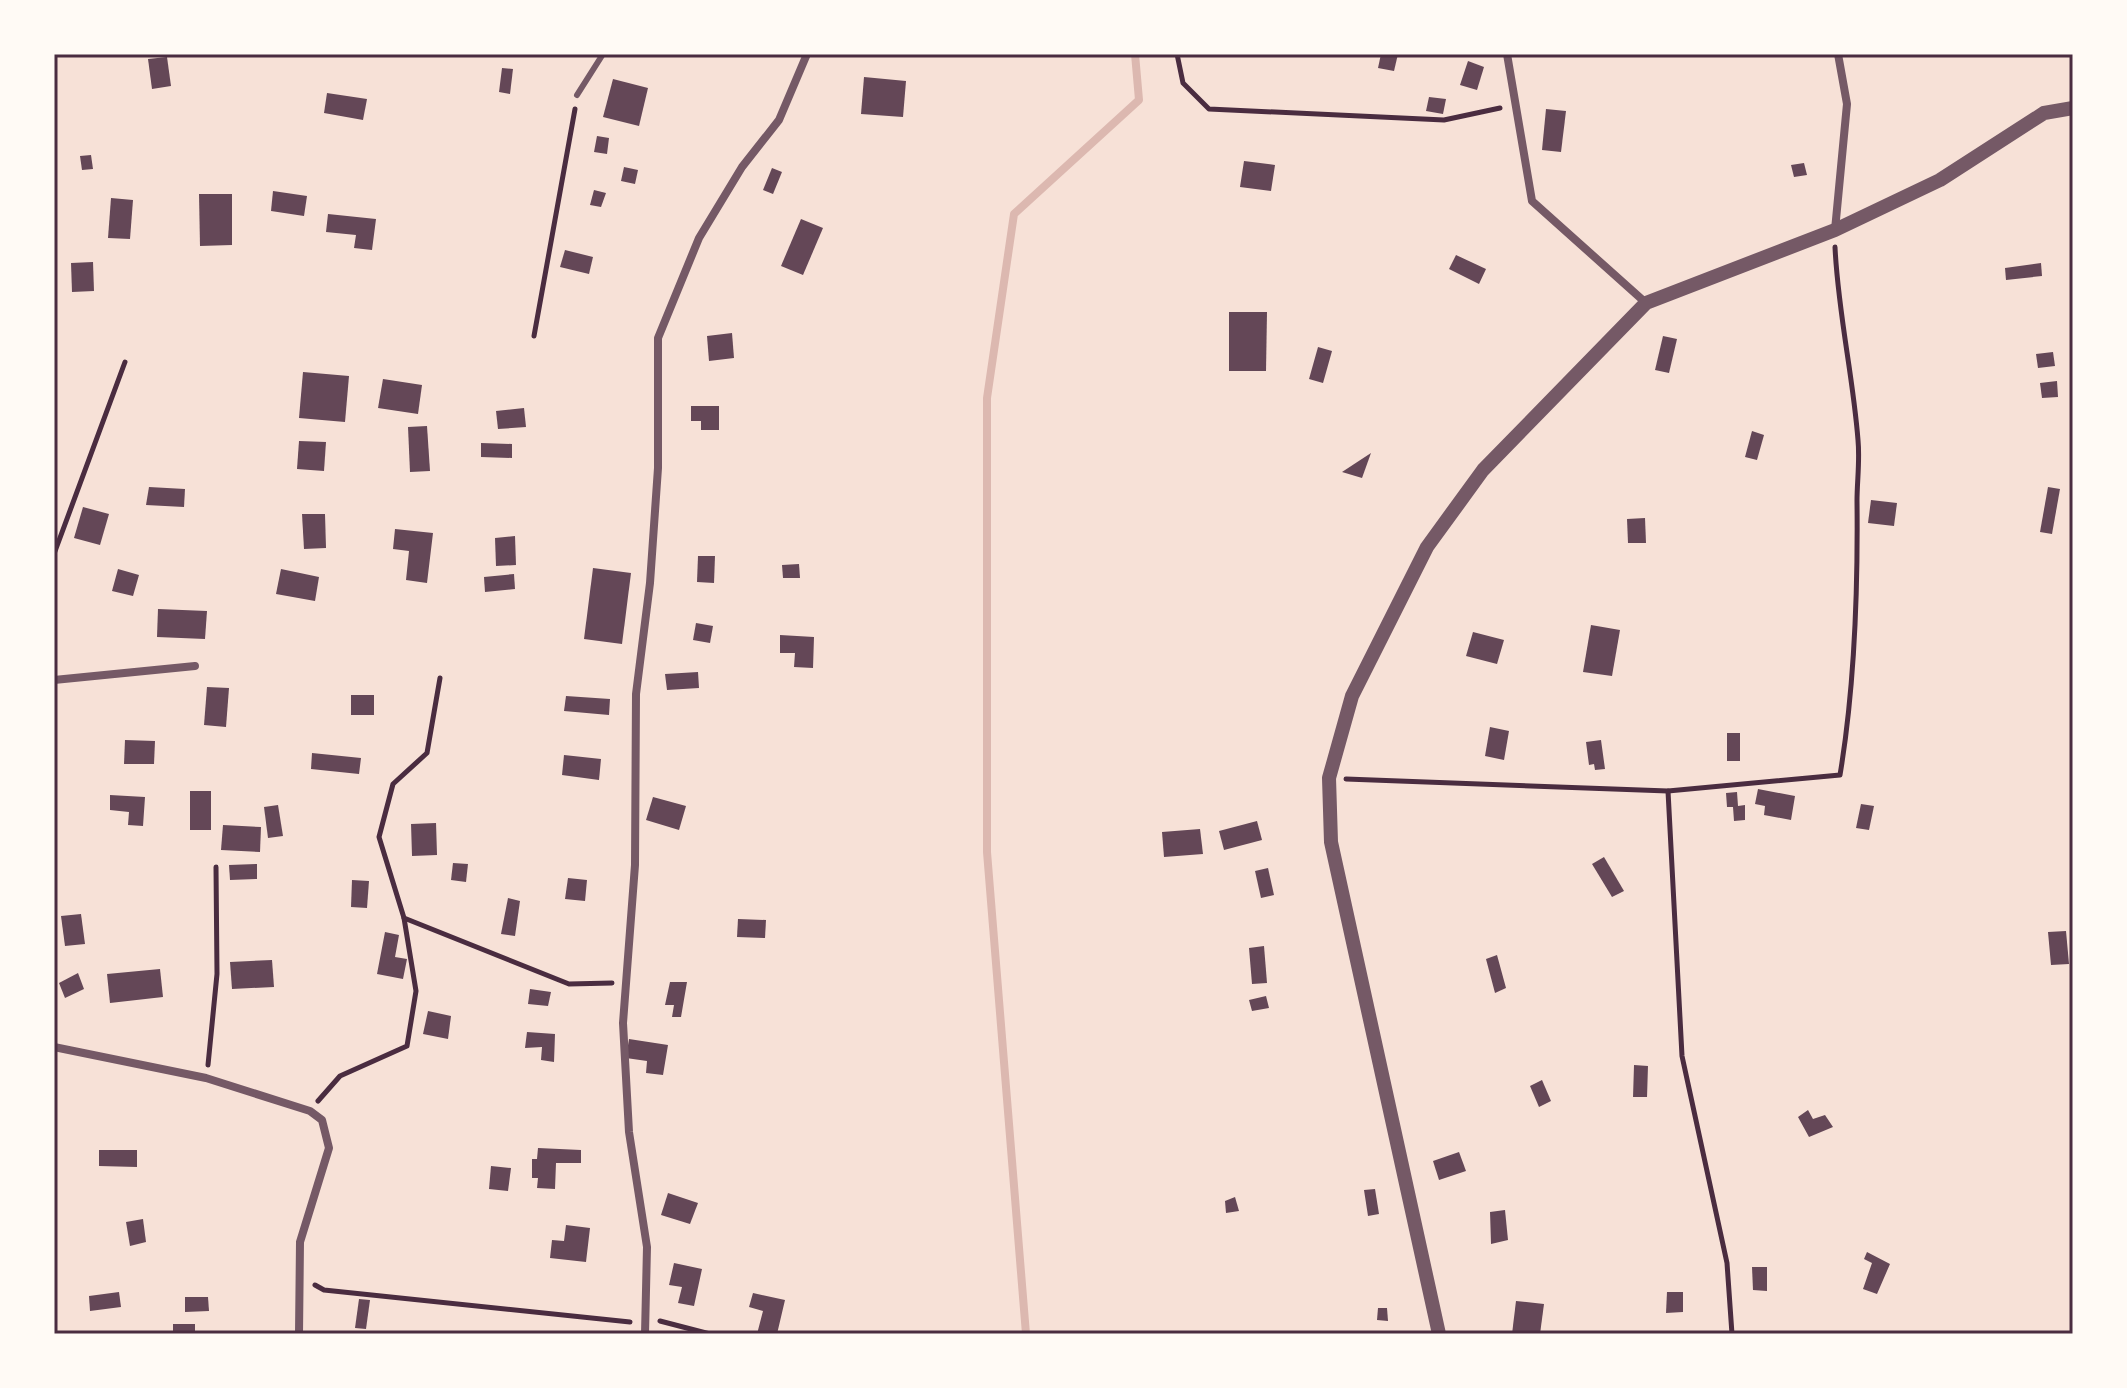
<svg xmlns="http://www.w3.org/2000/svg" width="2127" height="1388" font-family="'Space Grotesk',sans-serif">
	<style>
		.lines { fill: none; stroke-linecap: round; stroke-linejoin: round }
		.stream { stroke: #dcb8b0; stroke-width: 8 }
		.building { fill: #644757 }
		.path { stroke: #4a2c40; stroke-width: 5 }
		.service { stroke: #755966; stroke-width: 6 }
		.minor { stroke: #755966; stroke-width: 8 }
		.tertiary { stroke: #755966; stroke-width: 14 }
		.neatline { fill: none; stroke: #4a2c40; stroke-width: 3 }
	</style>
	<rect width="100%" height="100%" fill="#f7e1d7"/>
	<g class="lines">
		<!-- stream -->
		<path class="stream" d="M1026,1334l-39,-482v-454l27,-184 125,-114 -4,-46"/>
	</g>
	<!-- building -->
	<g class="building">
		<path d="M1381,54h17l-4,17 -16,-3z"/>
		<path d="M167,57l4,29 -19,3 -4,-30z"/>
		<path d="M1468,61l16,6 -7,23 -17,-5z"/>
		<path d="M502,68l11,1 -3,25 -11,-2z"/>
		<path d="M864,77l42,4 -3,36 -42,-3z"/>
		<path d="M613,79l35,9 -9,38 -36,-9z"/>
		<path d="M327,93l40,6 -4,21 -39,-7z"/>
		<path d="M1429,97l17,2 -3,15 -17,-3z"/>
		<path d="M1546,109l20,2 -5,41 -19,-2z"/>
		<path d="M597,136l12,2 -2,16 -13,-2z"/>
		<path d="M91,155l2,14 -11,1 -2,-14z"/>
		<path d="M1244,161l31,4 -4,26 -31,-4z"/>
		<path d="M1804,163l3,12 -13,2 -3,-12z"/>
		<path d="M624,167l14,3 -3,14 -14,-3z"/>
		<path d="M772,168l10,4 -9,22 -10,-4z"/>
		<path d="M594,190l12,3 -5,14 -11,-2z"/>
		<path d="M273,191l34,5 -3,20 -33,-5z"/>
		<path d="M199,194h33v51l-32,1z"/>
		<path d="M111,198l22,2 -3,39 -22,-1z"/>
		<path d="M328,214l48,5 -4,31 -18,-2 2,-13 -30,-3z"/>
		<path d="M801,219l22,9 -20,47 -22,-9z"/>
		<path d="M565,250l28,7 -4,17 -29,-7z"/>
		<path d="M1456,255l30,14 -7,15 -30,-15z"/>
		<path d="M93,262l1,29 -22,1 -1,-29z"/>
		<path d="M2041,263l1,13 -36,4 -1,-12z"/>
		<path d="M1229,312h38l-1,59h-37z"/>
		<path d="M732,333l2,25 -25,3 -2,-25z"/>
		<path d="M1663,336l14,3 -8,34 -14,-3z"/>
		<path d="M1318,347l14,4 -9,32 -14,-4z"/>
		<path d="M2053,352l2,14 -17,2 -2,-14z"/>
		<path d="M303,372l46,4 -4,46 -46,-4z"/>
		<path d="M383,379l39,6 -4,29 -40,-6z"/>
		<path d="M2057,381l1,16 -16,1 -2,-15z"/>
		<path d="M691,406h28v24h-18v-9h-10z"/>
		<path d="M524,408l2,19 -28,2 -2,-18z"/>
		<path d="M427,426l3,45 -20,1 -2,-45z"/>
		<path d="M1752,431l12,4 -7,25 -12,-3z"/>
		<path d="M299,441l27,1 -2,29 -27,-2z"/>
		<path d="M481,443l31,1v14l-31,-1z"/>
		<path d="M1371,453l-9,25 -20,-6z"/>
		<path d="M149,487l36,2 -1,18 -38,-2z"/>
		<path d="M2048,487l12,2 -8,45 -12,-2z"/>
		<path d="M1871,500l26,3 -3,23 -26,-3z"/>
		<path d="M83,507l26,7 -9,31 -26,-7z"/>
		<path d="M302,514h23l1,34 -22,1z"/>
		<path d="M1645,518l1,25h-18l-1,-24z"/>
		<path d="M395,529l38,4 -6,50 -21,-3 3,-29 -16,-2z"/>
		<path d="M515,536l1,29 -20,1 -1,-28z"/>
		<path d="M698,556h17l-1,27 -17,-1z"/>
		<path d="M799,564l1,14h-17l-1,-13z"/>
		<path d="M593,568l38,5 -9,71 -38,-5z"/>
		<path d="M118,569l21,6 -6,21 -21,-5z"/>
		<path d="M281,569l38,8 -4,24 -39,-7z"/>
		<path d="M514,574l1,15 -30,3 -1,-15z"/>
		<path d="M158,609l49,2 -2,28 -48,-2z"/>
		<path d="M696,623l17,3 -3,17 -17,-3z"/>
		<path d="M1591,625l29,5 -8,46 -29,-4z"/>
		<path d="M1473,632l31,8 -7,24 -31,-8z"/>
		<path d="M780,635l34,2 -1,31 -19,-1 1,-14h-15z"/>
		<path d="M698,672l1,16 -32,2 -2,-16z"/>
		<path d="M207,687l22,1 -3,39 -22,-2z"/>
		<rect x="351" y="695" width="23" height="20"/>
		<path d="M566,696l44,3 -1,16 -45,-4z"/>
		<path d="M1490,727l19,4 -5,29 -19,-4z"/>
		<rect x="1727" y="733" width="13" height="28"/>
		<path d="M125,740l30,1 -1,23h-30z"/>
		<path d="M1601,740l4,29 -10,1 -1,-6 -5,1 -3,-23z"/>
		<path d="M312,753l49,5 -2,16 -48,-5z"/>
		<path d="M564,755l37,4 -2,21 -37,-5z"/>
		<path d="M1758,789l37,7 -4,24 -27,-5 1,-9 -10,-2z"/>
		<rect x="190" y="791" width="21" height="39"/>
		<path d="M1737,792l1,14 7,-1v15l-11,1 -1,-14h-6l-1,-14z"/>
		<path d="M110,795l35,2 -2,29 -15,-1 1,-13 -19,-2z"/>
		<path d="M653,797l33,9 -7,24 -33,-10z"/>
		<path d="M1861,804l13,2 -5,24 -13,-2z"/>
		<path d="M278,805l5,31 -15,2 -4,-31z"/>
		<path d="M1257,821l5,19 -38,10 -5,-19z"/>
		<path d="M436,823l1,32 -25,1 -1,-32z"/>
		<path d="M223,825l38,2 -1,25 -39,-2z"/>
		<path d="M1200,829l3,25 -39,3 -2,-25z"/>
		<path d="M1604,857l20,34 -12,6 -20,-33z"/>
		<path d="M453,863l15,1 -2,18 -15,-2z"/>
		<path d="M257,864v15l-27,1 -1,-15z"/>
		<path d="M1268,868l6,27 -13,3 -6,-27z"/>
		<path d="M568,878l19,2 -2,21 -20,-2z"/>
		<path d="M352,880l17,1 -2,27 -16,-1z"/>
		<path d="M508,898l12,3 -5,35 -14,-2z"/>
		<path d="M81,914l4,30 -20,2 -4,-30z"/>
		<path d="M738,919l28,1 -1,18 -28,-1z"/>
		<path d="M2066,931l3,33 -18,1 -3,-33z"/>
		<path d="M385,932l14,3 -4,22 12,2 -4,20 -26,-5z"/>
		<path d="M1264,946l3,37 -15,1 -3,-36z"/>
		<path d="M1497,955l9,33 -11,5 -9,-34z"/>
		<path d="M272,960l2,27 -42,2 -2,-27z"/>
		<path d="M160,969l3,28 -53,6 -3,-29z"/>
		<path d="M78,973l6,16 -19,9 -6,-15z"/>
		<path d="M670,982h17l-6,35h-9l2,-12h-9z"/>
		<path d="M530,989l21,3 -3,14 -20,-2z"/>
		<path d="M1266,996l3,12 -17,3 -3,-11z"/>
		<path d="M428,1011l23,5 -3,23 -25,-5z"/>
		<path d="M527,1032l28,2 -1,28 -13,-2 1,-13 -17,1z"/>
		<path d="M629,1039l39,6 -5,30 -17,-2 1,-12 -21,-3z"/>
		<path d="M1634,1065l14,1 -1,31h-14z"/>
		<path d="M1542,1080l9,21 -12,6 -9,-21z"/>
		<path d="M1808,1110l5,9 12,-4 8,12 -24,10 -11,-20z"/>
		<path d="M538,1148l43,2v13h-25l-1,26 -18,-1 1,-10h-6v-19h5z"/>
		<path d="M99,1150h38v17l-38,-1z"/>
		<path d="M1459,1152l7,19 -27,9 -6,-19z"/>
		<path d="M491,1166l20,2 -3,23 -19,-2z"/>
		<path d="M1375,1189l4,25 -11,2 -4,-26z"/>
		<path d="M668,1193l30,10 -8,21 -29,-9z"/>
		<path d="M1235,1197l4,14 -13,2 -1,-12z"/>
		<path d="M1505,1210l3,30 -17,4 -1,-32z"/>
		<path d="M143,1219l3,23 -16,4 -4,-24z"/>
		<path d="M566,1225l24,3 -4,34 -36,-4 2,-18 12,1z"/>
		<path d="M1867,1252l23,12 -13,30 -14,-5 9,-26 -8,-4z"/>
		<path d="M674,1263l28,6 -8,37 -16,-3 4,-16 -13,-2z"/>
		<path d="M1752,1267h15v24l-14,-1z"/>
		<path d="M119,1292l2,15 -31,4 -1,-15z"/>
		<path d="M1667,1292h16v20l-17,1z"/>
		<path d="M753,1293l32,7 -8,34h-20l6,-23 -14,-4z"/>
		<path d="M185,1297h23l1,14 -24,1z"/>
		<path d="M359,1299l11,1 -4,29 -11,-1z"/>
		<path d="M1516,1301l28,3 -4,30h-28z"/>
		<path d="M1378,1308h9l1,13 -11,-1z"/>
		<rect x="173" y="1324" width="22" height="10"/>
	</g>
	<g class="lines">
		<!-- path -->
		<g class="path">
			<path d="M1177,54l6,29 26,26 235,11 56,-12"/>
			<path d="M534,336l41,-227"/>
			<path d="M54,554l71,-192"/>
			<path d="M440,678l-13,75 -34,31 -14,53 25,81 165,66 43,-1"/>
			<path d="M1346,779l322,12 172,-16c15,-90 18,-183 17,-274 0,-20 3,-40 1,-61 -5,-65 -20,-127 -23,-193"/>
			<path d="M1668,791l14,265 45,207 5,71"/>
			<path d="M208,1065l9,-91 -1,-107"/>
			<path d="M318,1101l22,-25 67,-30 9,-55 -12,-73"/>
			<path d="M315,1285l9,5 306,32"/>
			<path d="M660,1321l50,13"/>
		</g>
		<!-- service -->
		<path class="service" d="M577,95l26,-41"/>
		<!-- minor -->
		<g class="minor">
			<path d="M1507,54l25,147 114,102"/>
			<path d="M1835,230l12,-126 -9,-50"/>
			<path d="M54,680l141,-14"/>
			<path d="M54,1047l152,31 104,33 12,9 7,28 -29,94 -1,92"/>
			<path d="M645,1334l2,-87 -18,-115 -6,-109 12,-158 1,-171 14,-111 8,-115v-130l41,-100 43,-71 37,-47 28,-66"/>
		</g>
		<!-- tertiary -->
		<path class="tertiary" d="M1439,1334l-108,-492 -2,-64 23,-82 75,-149 56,-77 163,-167 189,-73 105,-50 104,-67 29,-5"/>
	</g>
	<!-- border -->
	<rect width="2127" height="1388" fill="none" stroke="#fffaf5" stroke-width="112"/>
	<rect x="56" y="56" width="2015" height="1276" class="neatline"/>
</svg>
